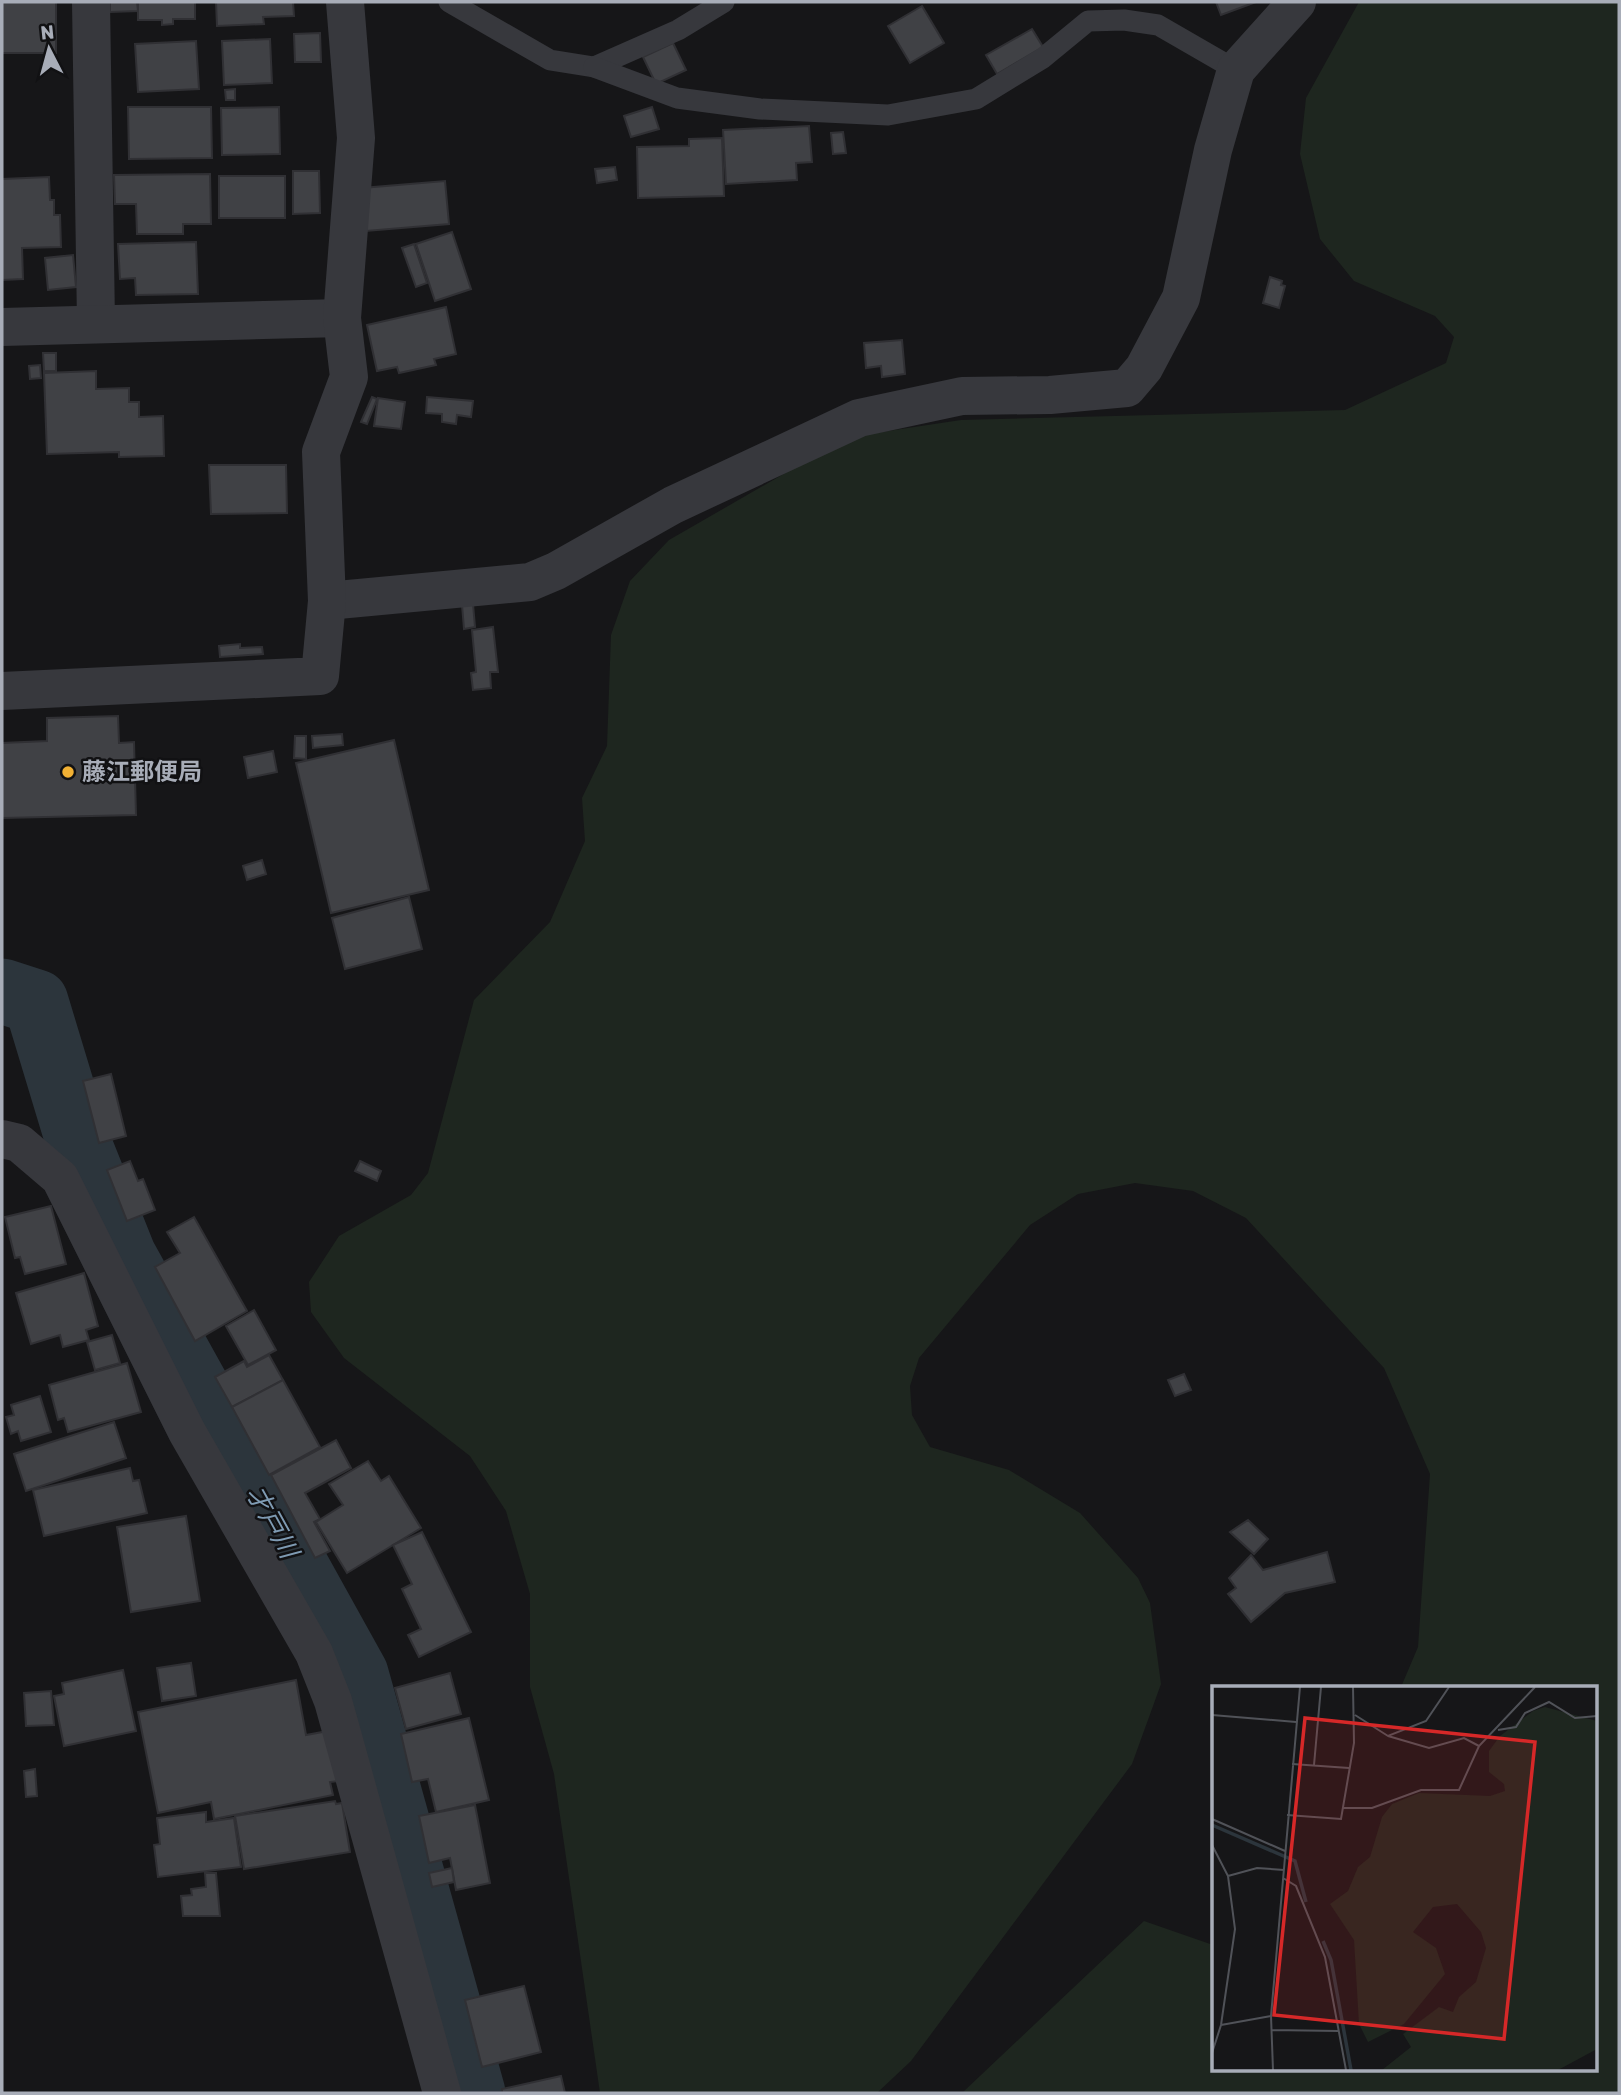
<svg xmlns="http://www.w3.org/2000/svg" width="1621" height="2095" font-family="Rubik,'Noto Sans JP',sans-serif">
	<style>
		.green { fill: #1e261f }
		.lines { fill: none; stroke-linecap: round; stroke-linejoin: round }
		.river { stroke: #2c353c; stroke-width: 65 }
		.building { fill: #404145; stroke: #303034; stroke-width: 2 }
		.lane { stroke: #37383d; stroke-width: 21 }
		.street { stroke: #37383d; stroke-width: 38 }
		.poi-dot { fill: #f2b134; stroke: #111113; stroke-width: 2.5 }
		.labels { text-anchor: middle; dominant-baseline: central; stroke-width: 5; stroke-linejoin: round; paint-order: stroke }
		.poi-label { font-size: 24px; font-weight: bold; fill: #a8adb8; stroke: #111113; text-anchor: start }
		.water-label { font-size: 26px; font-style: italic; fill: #7f9bb3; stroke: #111113 }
		.inset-river { fill: none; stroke: #2c353c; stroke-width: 3.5 }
		.inset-road { fill: none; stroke: #505258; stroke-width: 2 }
		.view { fill: #d62828; fill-opacity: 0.15; stroke: #d62828; stroke-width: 3.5 }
		.inset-edge { fill: none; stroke: #a8adb8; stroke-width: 3.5 }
	</style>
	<rect width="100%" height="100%" fill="#161618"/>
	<!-- green -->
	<path class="green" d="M1359,2h260v2091h-657l182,-172 69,24v124h382v-382h-194l17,-40 12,-173 -46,-106 -138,-150 -53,-27 -58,-8 -57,11 -48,31 -111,133 -9,28 2,29 18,32 79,23 71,43 58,65 12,25 11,81 -29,80 -221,297 -34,32h-277l-46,-319 -24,-87v-93l-24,-83 -36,-55 -126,-98 -33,-46 -2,-30 30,-46 72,-41 17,-22 46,-173 76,-78 35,-81 -3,-43 25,-52 4,-111 19,-54 39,-41 179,-103 113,-17 384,-10 101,-47 8,-26 -19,-21 -81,-35 -34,-42 -20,-85 6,-56z"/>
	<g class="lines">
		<!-- river -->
		<path class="river" d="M2,991l34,11 42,139 46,115 232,418 117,419"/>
	</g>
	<!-- building -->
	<g class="building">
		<rect x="2" y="2" width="54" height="51"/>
		<path d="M110,2h27l1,9 -28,1z"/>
		<path d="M138,2h57v17h-22v5l-11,1v-5h-24z"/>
		<path d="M216,2h77l1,14 -31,1 1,7 -47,2z"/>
		<path d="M1216,2h40l-35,13z"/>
		<path d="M922,6l22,37 -34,20 -22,-37z"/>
		<path d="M1032,29l11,18 -46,27 -11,-19z"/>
		<path d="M320,33l1,29h-26l-1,-28z"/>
		<path d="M270,39l2,44 -48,2 -2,-44z"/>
		<path d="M196,41l3,48 -61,3 -3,-48z"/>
		<path d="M673,43l13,27 -30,14 -13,-27z"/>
		<path d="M235,89v11h-9l-1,-10z"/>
		<path d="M128,107h83l1,51 -83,1z"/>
		<path d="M279,107l1,47 -58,1 -1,-47z"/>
		<path d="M652,107l7,22 -28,8 -7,-21z"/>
		<path d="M809,126l3,36 -16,1 1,17 -71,4 -3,-54z"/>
		<path d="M843,132l3,21 -13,1 -2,-21z"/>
		<path d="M722,138l2,58 -86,2 -1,-51 52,-1v-7z"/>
		<path d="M615,167l2,13 -20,3 -2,-14z"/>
		<path d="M293,171h26l1,42 -27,1z"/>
		<path d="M210,174l1,50h-28v10h-46l-1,-30h-21l-1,-29z"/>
		<rect x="219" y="176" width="66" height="42"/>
		<path d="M49,177l1,23h4v15h6l1,32 -39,1 1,31 -21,1v-101z"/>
		<path d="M445,181l4,43 -83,7 -4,-43z"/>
		<path d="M452,232l19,57 -36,12 -19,-57z"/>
		<path d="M196,242l2,52 -62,1 -1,-17 -15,1 -2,-35z"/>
		<path d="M414,244l13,39 -11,4 -14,-39z"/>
		<path d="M73,255l3,32 -28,3 -3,-32z"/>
		<path d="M1270,277l12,4 -1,4 4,1 -6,22 -16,-5z"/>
		<path d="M446,307l10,47 -22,5 2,6 -37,8 -2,-6 -20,4 -10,-46z"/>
		<path d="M902,340l3,34 -23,3 -1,-11 -15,2 -2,-25z"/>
		<path d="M43,353h13v18h-12z"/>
		<path d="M40,365l1,13 -11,1 -1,-13z"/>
		<path d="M96,371v18l33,-1v14h10v15l24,-1 1,40 -45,1v-5l-72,2 -3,-81z"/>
		<path d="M372,397l5,2 -10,25 -6,-2z"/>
		<path d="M427,397l46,4 -2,16 -14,-2 -1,9 -14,-2v-8l-16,-1z"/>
		<path d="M378,398l27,4 -4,27 -27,-3z"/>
		<path d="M209,465h77l1,48 -76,1z"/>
		<path d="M473,604l2,23 -11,2 -2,-24z"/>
		<path d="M493,627l5,45h-8l1,16 -18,2 -2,-17 5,-1 -4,-42z"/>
		<path d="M240,644v4l22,-1 1,7 -43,3 -1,-11z"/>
		<path d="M118,716l1,27 15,-1 2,73 -134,3v-75l45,-2v-23z"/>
		<path d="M342,734l1,11 -30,3 -1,-12z"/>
		<path d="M295,736h11v23l-12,-1z"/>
		<path d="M394,740l35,150 -98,23 -35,-150z"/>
		<path d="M273,751l4,21 -29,6 -4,-21z"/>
		<path d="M262,860l4,14 -19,6 -4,-14z"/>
		<path d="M409,897l13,52 -77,20 -13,-51z"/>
		<path d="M111,1074l15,62 -27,7 -16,-62z"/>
		<path d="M130,1161l8,20 5,-2 12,31 -28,11 -20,-51z"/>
		<path d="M360,1161l21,10 -4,10 -22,-10z"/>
		<path d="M51,1206l15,58 -41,10 -5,-17 -5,1 -10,-41z"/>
		<path d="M194,1217l53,94 -52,30 -40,-74 25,-14 -13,-21z"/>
		<path d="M84,1273l14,53 -12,4 3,10 -26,7 -3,-12 -29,9 -15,-51z"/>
		<path d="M254,1310l22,40 -28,15 -22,-39z"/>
		<path d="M112,1335l8,28 -25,7 -8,-28z"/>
		<path d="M269,1355l14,25 -51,27 -17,-30 29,-16 3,6z"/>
		<path d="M127,1363l14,49 -73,20 -4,-14 -6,2 -9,-35z"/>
		<path d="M1184,1374l7,16 -16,6 -7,-16z"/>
		<path d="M283,1380l37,67 -51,28 -37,-68z"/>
		<path d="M40,1396l11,36 -30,9 -3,-10 -7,3 -5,-17 8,-2 -3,-10z"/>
		<path d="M114,1422l12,36 -100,33 -12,-37z"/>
		<path d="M336,1440l15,28 -46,25 15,26 -6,3 16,29 -15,7 -44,-83z"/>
		<path d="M368,1461l13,20 8,-5 32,52 -74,45 -31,-51 27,-17 -14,-21z"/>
		<path d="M130,1468l3,13 6,-1 8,33 -103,23 -11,-46z"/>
		<path d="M186,1516l14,85 -69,11 -14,-85z"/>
		<path d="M1248,1520l20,19 -14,15 -24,-22z"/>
		<path d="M422,1532l49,100 -52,25 -11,-22 13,-6 -19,-40 10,-5 -19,-39z"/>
		<path d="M1327,1552l8,30 -50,11 -34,29 -23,-28 8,-6 -7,-10 22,-23 12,15z"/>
		<path d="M191,1663l5,33 -34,5 -5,-33z"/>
		<path d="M123,1670l13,61 -72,15 -10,-50 10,-2 -2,-11z"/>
		<path d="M450,1673l11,41 -55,15 -11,-41z"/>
		<path d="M296,1680l10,55 22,-4 11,50 -9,1 3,13 -119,24 -3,-17 -53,11 -20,-101z"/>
		<path d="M51,1691l3,34 -28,1 -2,-33z"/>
		<path d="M469,1718l20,82 -53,12 -8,-33 -16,3 -11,-48z"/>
		<path d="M35,1769l2,27 -11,1 -2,-26z"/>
		<path d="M335,1801l1,3 6,-1 8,49 -106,17 -9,-53z"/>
		<path d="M475,1805l15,78 -34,7 -6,-32 -21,5 -10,-47z"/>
		<path d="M206,1812v10l28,-4 7,49 -83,10 -4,-32 6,-1 -3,-26z"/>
		<path d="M452,1868l2,14 -22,5 -3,-14z"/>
		<path d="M205,1873h11l4,43h-37l-2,-20 11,-1 -1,-6 15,-2z"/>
		<path d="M524,1986l17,66 -59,15 -17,-67z"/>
		<path d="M561,2076l4,17h-63v-4z"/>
	</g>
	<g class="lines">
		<!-- lane -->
		<g class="lane">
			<path d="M449,2l101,58 44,7 84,-37 46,-28"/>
			<path d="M594,67l83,31 83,11 128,6 88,-16 67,-41 45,-37 36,-1 34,5 78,45"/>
		</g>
		<!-- street -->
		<g class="street">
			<path d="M91,2l5,320"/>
			<path d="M2,327l340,-9"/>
			<path d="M327,601l203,-19 26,-11 117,-66 186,-87 103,-22 88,-1 77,-7 17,-20 37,-70 32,-148 23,-80 61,-68"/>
			<path d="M2,691l318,-15 7,-75 -6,-149 28,-75 -7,-59 14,-180 -11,-136"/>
			<path d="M2,1139l17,4 41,35 127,254 127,221 19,48 109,392"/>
		</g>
	</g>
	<!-- markers -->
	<circle class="poi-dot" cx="68" cy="772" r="7"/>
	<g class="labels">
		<!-- poi labels -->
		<g class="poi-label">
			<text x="82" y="772">藤江郵便局</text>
		</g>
		<!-- water labels -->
		<g class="water-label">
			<text transform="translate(272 1522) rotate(61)">才戸川</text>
		</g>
	</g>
	<!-- overview -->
	<g transform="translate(1212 1686)">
		<rect width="385" height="385" fill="#161618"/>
		<path d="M333,21l52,14v328l-39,21h-176l29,-23 -8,-13 36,-27 14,5 6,-15 17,-15 10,-34 -5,-16 -24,-28 -24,3 -20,25 23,16 9,26 -41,50 -36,18 -9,-18 -5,-84 -24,-36 18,-13 10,-24 12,-10 12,-40 10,-13 27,-11 71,3 15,-5 -1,-7 -15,-12v-21l11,-15 33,-25z" fill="#1e261f"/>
		<path class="inset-river" d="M0,139l83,36 11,41M111,255l8,19 20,110"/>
		<path class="inset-road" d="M0,29l84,7M143,29l33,21 38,-15 23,-34M286,44l18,-3 9,-14 24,-11 26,16 22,-2M176,50l41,12 35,-10 15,8M80,78l57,4M102,79l7,-78M131,122h29l49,-18h38l20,-44 56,-59M75,129l54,4 13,-76 -1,-56M0,133l73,32M0,159l16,31 7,53 -14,96 -9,28M16,190l29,-8 27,2M71,192l13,8 29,71 21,113M9,339l50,-9M60,344l66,1M61,384l-2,-54 29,-329"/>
		<path class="view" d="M93,32l230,24 -31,297 -230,-24z"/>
		<rect width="385" height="385" class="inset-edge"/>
	</g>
	<!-- border -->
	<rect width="1621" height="2095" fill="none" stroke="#a8adb8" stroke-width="7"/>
	<!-- north arrow -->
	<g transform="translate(49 49) rotate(354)" stroke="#111113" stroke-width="5" paint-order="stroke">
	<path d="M0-5L12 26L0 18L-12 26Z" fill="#a8adb8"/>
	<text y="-10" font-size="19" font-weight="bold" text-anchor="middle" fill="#a8adb8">N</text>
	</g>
</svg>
